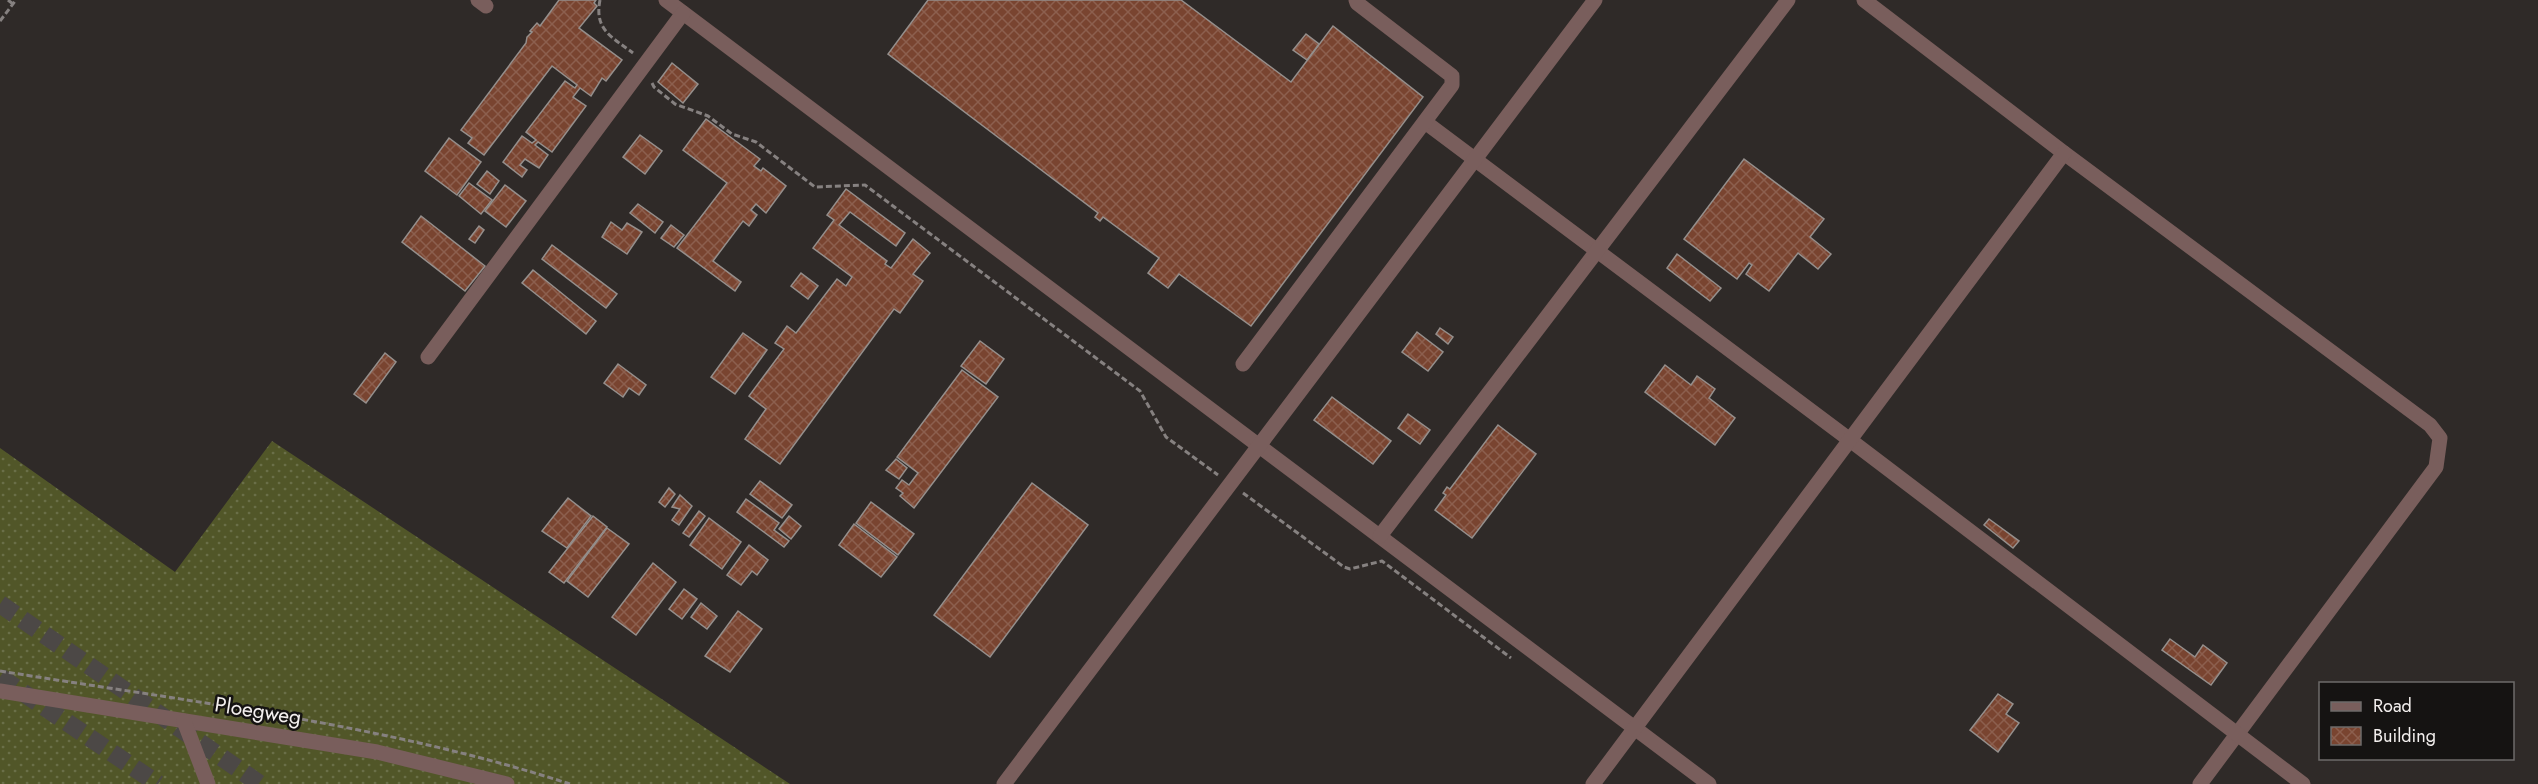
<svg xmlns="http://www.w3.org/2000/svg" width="2538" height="784" font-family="Jost,sans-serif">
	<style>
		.grass { fill: url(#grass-dots) }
		.building { fill: url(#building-cross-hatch); stroke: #958f8c; stroke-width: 1.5 }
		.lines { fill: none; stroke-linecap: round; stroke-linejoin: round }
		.highway-tunnel { stroke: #4c4846; stroke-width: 18; stroke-dasharray: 18 9; stroke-linecap: butt }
		.path { stroke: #868180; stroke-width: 3; stroke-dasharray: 6 3; stroke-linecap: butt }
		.minor { stroke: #795e5c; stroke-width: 15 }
		.labels { text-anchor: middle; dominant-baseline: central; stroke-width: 5; stroke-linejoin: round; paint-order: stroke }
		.street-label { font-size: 21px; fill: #f3efee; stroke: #151312 }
	</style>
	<defs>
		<pattern id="grass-dots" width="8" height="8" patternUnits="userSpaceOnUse" patternTransform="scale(1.5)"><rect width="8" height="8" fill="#515628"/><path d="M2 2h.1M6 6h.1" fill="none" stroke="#6a6f48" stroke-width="1.8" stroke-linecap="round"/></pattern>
		<pattern id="building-cross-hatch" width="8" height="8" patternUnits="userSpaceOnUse" patternTransform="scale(1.5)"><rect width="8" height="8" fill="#794430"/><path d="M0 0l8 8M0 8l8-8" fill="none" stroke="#8c5f4e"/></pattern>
	</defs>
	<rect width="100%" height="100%" fill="#2f2a28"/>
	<!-- grass -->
	<path class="grass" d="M272,441l518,343h-790v-336l175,124z"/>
	<!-- building -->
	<g class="building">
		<path d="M559,0h37l-2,3 3,3 -18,22 43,32 -16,21 -4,-3 -11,18 -11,-8 -7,9 13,9 -34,46 -14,-10 -3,3 13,10 -9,13 -14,-9 -5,6 7,5 -5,7 -19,-15 19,-26 10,7 4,-3 -10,-8 39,-51 10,7 2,-3 -25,-19 -68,89 -16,-12 4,-5 -11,-8 65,-87 1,-6 5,-5 -2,-1 7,-8 3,3z"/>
		<path d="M928,0h253l110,82 42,-56 90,71 -172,229 -72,-52 -11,14 -20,-15 11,-15 -56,-41 -3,4 -5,-4 3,-4 -210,-159z"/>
		<path d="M1306,34l13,10 -12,16 -14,-10z"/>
		<path d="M672,63l26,21 -15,19 -25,-21z"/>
		<path d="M706,119l54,40 -6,7 7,5 2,-3 23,18 -20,27 -10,-9 -5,6 6,5 -8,11 -6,-5 -30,40 28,21 -6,9 -58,-43 50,-65 -44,-33z"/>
		<path d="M640,135l22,16 -17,23 -22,-17z"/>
		<path d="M449,138l32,24 -24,33 -32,-24z"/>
		<path d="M1744,159l80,60 -14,18 21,17 -13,15 -20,-16 -29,38 -23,-17 6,-9 -3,-2 -12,16 -53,-40z"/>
		<path d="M487,171l12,10 -9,13 -13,-10z"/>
		<path d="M469,183l23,17 -11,14 -22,-18z"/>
		<path d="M505,185l21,16 -20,26 -21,-16z"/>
		<path d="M846,189l59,44 -9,13 -46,-34 -11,13 48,36 -2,3 6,4 22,-29 17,14 -17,21 10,7 -23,32 -6,-4 -114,155 -35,-25 21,-30 -17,-13 35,-47 -9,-6 12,-17 9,7 41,-54 9,7 6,-9 -39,-29 21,-28 -7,-5z"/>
		<path d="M638,204l25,18 -8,11 -25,-20z"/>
		<path d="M421,216l64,50 -20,25 -63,-49z"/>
		<path d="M611,222l11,8 5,-7 15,9 -15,22 -25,-17z"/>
		<path d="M671,225l13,10 -10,12 -13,-9z"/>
		<path d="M479,226l5,4 -9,13 -6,-4z"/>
		<path d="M552,245l65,49 -11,14 -64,-49z"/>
		<path d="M1677,254l44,34 -11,13 -43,-33z"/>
		<path d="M533,270l63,51 -10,13 -64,-51z"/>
		<path d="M801,273l17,13 -10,13 -17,-13z"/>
		<path d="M1440,328l13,9 -5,7 -12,-10z"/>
		<path d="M1417,332l26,20 -15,19 -26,-19z"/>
		<path d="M743,333l24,17 -32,44 -24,-17z"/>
		<path d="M980,341l24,18 -18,25 -25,-18z"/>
		<path d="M385,353l11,9 -30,41 -12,-9z"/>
		<path d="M618,364l28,21 -7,10 -10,-7 -6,9 -19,-14z"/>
		<path d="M1665,365l26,20 6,-9 18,13 -6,9 26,20 -20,27 -70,-53z"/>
		<path d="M962,370l36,27 -84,111 -14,-12 3,-3 -7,-5 6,-8 7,5 9,-12 -21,-16z"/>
		<path d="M1332,397l59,44 -18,23 -59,-44z"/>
		<path d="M1408,414l22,16 -10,14 -22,-16z"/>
		<path d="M1498,425l38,29 -64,84 -37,-28 11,-15 -3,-2 4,-6 3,2z"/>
		<path d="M896,459l11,9 -8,11 -13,-9z"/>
		<path d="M760,481l32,24 -10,13 -32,-24z"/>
		<path d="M1032,483l56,42 -98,132 -56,-42z"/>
		<path d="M669,488l6,6 -10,13 -6,-5z"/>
		<path d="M680,495l12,11 -13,19 -7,-5 8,-11 -8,-2z"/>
		<path d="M568,498l23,18 -24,32 -25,-17z"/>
		<path d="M746,499l33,24 -5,7 15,11 -5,6 -47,-35z"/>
		<path d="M871,502l43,32 -16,21 -42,-32z"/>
		<path d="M699,511l6,5 -16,21 -6,-4z"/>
		<path d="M593,516l14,11 -43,56 -15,-11z"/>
		<path d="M789,516l12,10 -10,13 -12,-10z"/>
		<path d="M709,518l32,24 -19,27 -32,-24z"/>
		<path d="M1989,519l30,22 -6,7 -29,-23z"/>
		<path d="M854,524l43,33 -16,20 -42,-32z"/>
		<path d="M607,528l22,16 -41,53 -21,-16z"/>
		<path d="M749,545l19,15 -11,15 -5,-4 -11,14 -14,-10z"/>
		<path d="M653,563l23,19 -40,53 -24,-18z"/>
		<path d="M684,589l13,10 -15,20 -13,-10z"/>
		<path d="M701,603l16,13 -10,13 -16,-12z"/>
		<path d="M738,611l24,18 -32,43 -25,-16z"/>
		<path d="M2170,639l25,18 8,-12 24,18 -16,22 -49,-35z"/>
		<path d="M1998,694l15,10 -7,10 13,9 -21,29 -28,-22z"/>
	</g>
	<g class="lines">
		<!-- highway-tunnel -->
		<g class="highway-tunnel">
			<path d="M0,604l260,180"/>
			<path d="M0,677l158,107"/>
		</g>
		<!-- path -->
		<g class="path">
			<path d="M8,0l5,4"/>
			<path d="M600,0c-6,30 12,37 33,53"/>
			<path d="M0,21l16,-21"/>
			<path d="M652,83l2,4 21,17 33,12 24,18 24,8 59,45 50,-2 275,206 26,46 52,38"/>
			<path d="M1243,493l101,74 6,2 32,-8 129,97"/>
			<path d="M0,671c191,31 385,53 570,113"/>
		</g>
		<!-- minor -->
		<g class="minor">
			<path d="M478,0l8,6"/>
			<path d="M666,0l1043,784"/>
			<path d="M1864,0l200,153 366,272 10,13 -4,29 -236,317"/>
			<path d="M1425,122l425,318 453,344"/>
			<path d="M428,357l255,-344"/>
			<path d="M1243,364l209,-279v-9l-95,-73 -1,-3"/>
			<path d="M1380,536l408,-536"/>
			<path d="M0,691l377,61 130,32"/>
			<path d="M184,721l24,63"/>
			<path d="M1004,784l591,-784"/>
			<path d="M1593,784l471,-631"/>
		</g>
	</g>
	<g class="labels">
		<!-- street labels -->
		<g class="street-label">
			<text transform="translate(258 711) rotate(9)">Ploegweg</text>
		</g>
	</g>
	<!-- legend -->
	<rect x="2319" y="682" width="195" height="78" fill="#151312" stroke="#6e6b6a" stroke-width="1.5"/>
	<rect x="2331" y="702" width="30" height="9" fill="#795e5c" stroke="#6e6b6a" stroke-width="1.5"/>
	<text x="2373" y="712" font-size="18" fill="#f3efee">Road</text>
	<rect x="2331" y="727" width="30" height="18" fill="url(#building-cross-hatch)" stroke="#6e6b6a" stroke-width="1.5"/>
	<text x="2373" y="742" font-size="18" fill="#f3efee">Building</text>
</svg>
